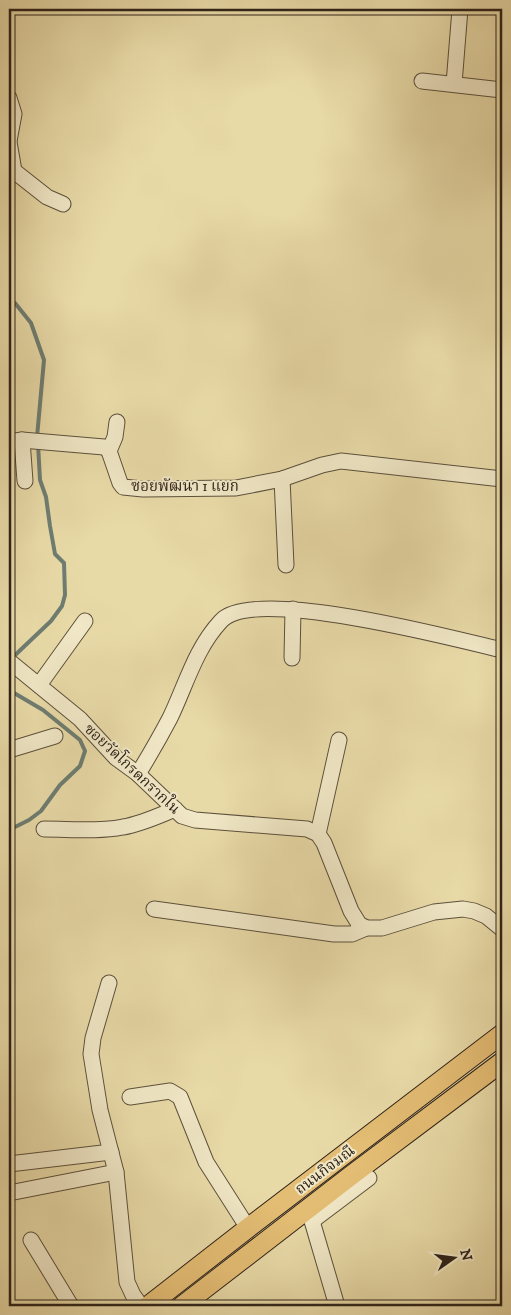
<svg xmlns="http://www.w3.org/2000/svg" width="511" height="1315" font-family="'IM FELL DW Pica','Noto Serif Thai',serif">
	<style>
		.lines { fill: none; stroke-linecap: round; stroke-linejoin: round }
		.stream { stroke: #6e7d72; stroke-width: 4 }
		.minor-casing { stroke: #5c503c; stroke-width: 17 }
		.major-casing { stroke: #2e2219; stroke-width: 21 }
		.minor { stroke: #f0e7c6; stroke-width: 15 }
		.major { stroke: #e4bd74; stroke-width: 19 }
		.labels { text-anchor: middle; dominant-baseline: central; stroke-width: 4; stroke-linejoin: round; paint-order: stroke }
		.street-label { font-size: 15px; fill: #2e2219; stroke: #f0e7c6 }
	</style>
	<rect width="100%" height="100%" fill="#e8daa7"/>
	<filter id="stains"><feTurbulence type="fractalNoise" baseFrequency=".004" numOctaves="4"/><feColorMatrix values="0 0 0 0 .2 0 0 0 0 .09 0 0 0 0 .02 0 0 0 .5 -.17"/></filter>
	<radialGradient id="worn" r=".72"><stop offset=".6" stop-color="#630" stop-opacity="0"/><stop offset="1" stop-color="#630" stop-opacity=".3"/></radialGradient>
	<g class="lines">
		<!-- stream -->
		<g class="stream">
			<path d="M9,302l6,1 16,20 13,37 -7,77"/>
			<path d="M12,658l39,-37 11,-15 3,-11 -1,-32 -9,-9 -5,-28 -4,-29 -6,-17 -2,-36"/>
			<path d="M9,690l34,20 37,30 5,11 -5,15 -20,19 -19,26 -12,9 -20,10"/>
		</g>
		<defs>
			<g id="minor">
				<path d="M422,81l80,9"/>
				<path d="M454,84l6,-75"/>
				<path d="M9,98l5,16 -5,27"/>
				<path d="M9,142l5,29 33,26 16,7"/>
				<path d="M22,440l3,41"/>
				<path d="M9,442l13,-2 82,7 5,4 11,32 3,4 20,2 93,-1 46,-9 40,-14 19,-4 161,18"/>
				<path d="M109,451l6,-14 2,-15"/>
				<path d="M282,479l4,86"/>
				<path d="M292,658l1,-49"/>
				<path d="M9,661l71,58 36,39 22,16 44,42 13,4 112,9 11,5 6,9 27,68 8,13 7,4"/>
				<path d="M39,685l46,-64"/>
				<path d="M9,750l46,-14"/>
				<path d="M138,774c11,-18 22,-37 32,-56 16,-33 25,-69 51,-97 32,-36 234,18 281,29"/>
				<path d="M44,829c26,0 53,3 79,-2 18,-3 35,-11 52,-18"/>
				<path d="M318,834l21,-94"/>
				<path d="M154,909l180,25h18l14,-6h16l52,-16 29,-3 11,2 12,5 16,13"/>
				<path d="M109,983l-16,55 -2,16 9,56 16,62 11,110 6,13 8,11"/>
				<path d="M130,1097l40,-6 10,6 26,65 42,66"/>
				<path d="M9,1164l102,-12"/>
				<path d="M9,1193l107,-21"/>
				<path d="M306,1210l6,11 25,85"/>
				<path d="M312,1221l57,-43"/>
				<path d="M31,1240l40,66"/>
			</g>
			<g id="major">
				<path d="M148,1306l100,-78 254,-194"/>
				<path d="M182,1306l171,-132 149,-112"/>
			</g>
		</defs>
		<!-- minor casing -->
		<use href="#minor" class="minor-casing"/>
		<!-- major casing -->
		<use href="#major" class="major-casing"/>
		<!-- minor -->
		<use href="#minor" class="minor"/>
		<!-- major -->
		<use href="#major" class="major"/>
	</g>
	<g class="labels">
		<!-- street labels -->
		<g class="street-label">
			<text x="185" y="486">ซอยพัฒนา 1 แยก</text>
			<text transform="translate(132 769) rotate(43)">ซอยวัดโกรดกรากใน</text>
			<text transform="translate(325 1170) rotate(-37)">ถนนกิจมณี</text>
		</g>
	</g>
	<!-- margin -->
	<rect width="511" height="1315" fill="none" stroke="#e8daa7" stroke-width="30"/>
	<rect x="10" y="10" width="491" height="1295" fill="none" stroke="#2e2219" stroke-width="2.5"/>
	<rect x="15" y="15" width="481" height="1285" fill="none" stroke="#2e2219"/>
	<!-- north arrow -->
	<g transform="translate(454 1258) rotate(76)" stroke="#f0e7c6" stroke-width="4" paint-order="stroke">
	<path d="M0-4L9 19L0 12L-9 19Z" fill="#2e2219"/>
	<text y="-8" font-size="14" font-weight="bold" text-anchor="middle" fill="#2e2219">N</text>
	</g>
	<rect width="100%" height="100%" filter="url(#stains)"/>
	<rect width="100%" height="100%" fill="url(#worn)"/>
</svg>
